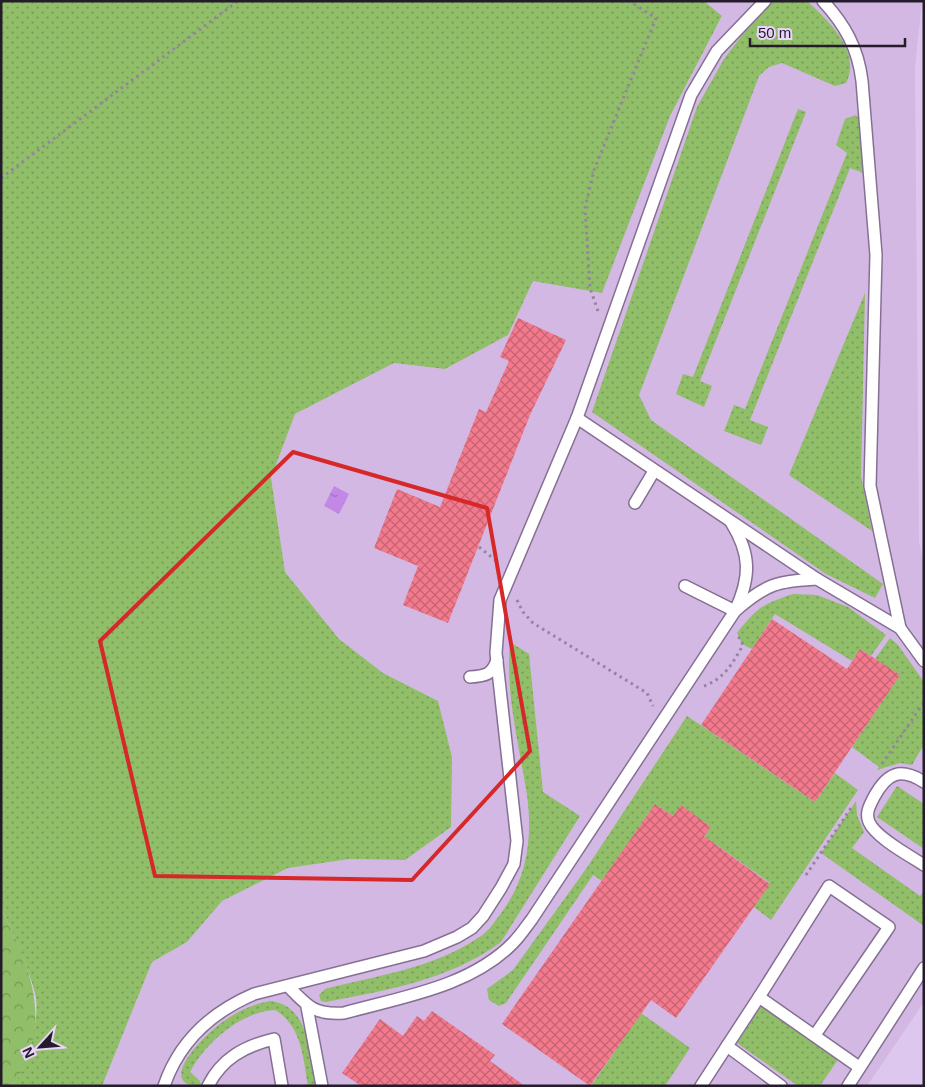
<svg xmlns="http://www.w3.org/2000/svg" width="925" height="1087" font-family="Helvetica,sans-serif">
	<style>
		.built { fill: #d2b8e3 }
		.grass { fill: url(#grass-dots) }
		.forest { fill: url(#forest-crowns) }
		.water { fill: url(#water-ripples) }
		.building { fill: url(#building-cross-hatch) }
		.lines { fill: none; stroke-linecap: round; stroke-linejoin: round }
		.service-casing { stroke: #857093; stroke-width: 14 }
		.path { stroke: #9584a1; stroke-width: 3; stroke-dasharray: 2.5 4; stroke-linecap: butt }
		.service { stroke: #fff; stroke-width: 11 }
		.marked { fill: none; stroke: #d62828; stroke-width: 4; stroke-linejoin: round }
	</style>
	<defs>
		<pattern id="grass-dots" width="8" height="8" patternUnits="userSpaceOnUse" patternTransform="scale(1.25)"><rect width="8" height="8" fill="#91be69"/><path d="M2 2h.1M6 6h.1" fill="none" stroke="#769a57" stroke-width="1.8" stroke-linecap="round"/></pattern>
		<pattern id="forest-crowns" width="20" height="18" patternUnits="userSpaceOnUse" patternTransform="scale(1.25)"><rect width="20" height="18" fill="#91be69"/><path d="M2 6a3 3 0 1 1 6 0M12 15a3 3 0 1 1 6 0" fill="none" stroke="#769a57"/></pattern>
		<pattern id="water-ripples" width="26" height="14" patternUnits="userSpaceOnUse" patternTransform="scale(1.25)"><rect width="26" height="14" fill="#c387e7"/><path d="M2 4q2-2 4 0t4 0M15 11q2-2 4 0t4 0" fill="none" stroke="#9e6ebb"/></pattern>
		<pattern id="building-cross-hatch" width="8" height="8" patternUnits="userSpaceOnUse" patternTransform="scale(1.25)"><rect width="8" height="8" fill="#f37a8d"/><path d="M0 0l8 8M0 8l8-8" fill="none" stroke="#c56373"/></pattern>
	</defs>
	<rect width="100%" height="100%" fill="#dec7ee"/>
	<!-- built -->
	<path class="built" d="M704,1h218l-7,67 4,474 5,20v440l-57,84h-765l50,-124 35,-20 35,-41 66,-33 62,-9 55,1 33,-159 -55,-28 -44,-34 -54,-67 -14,-94 24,-64 99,-51 51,6 63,-34 25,-54 137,-165 52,-99z"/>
	<!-- grass -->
	<g class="grass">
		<path d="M1,1h703l18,15 -52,100 -68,177 -69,-12 -25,54 -63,34 -51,-6 -99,51 -24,64 14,94 54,67 44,34 55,28 14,56 -1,70 -46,33 -55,-1 -62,9 -66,33 -35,41 -35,20 -50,124h-90c9,-11 13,-25 17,-38 5,-16 9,-33 7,-50 -5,-25 -23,-66 -35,-90z"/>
		<path d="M774,1h33c22,20 55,52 39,82l-11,3 -53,-23 -13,4 -10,9 -120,319 12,25 232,164 -8,14 -49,-24 -234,-162 105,-305 27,-48 19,-25z"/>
		<path d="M798,109l8,3 -106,269 12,5 -8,21 -28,-13 7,-20 10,3z"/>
		<path d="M856,115l4,5 3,53 -13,-5 -100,252 18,7 -7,18 -37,-14 10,-26 11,4 102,-256 -11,-8 9,-26z"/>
		<path d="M865,293l-4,183 11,55 -83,-56z"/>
		<path d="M793,594l24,1 31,12 38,28 -15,21 -11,-7 -8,12 -77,-47 -23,35 -10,-5 -5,-11c21,-26 24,-28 56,-39z"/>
		<path d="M890,638l8,7 26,37v67l-2,-1 -10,17 -12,-2 -23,7 2,-3 -27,-20 47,-71 -24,-17z"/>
		<path d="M510,642l19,12 14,138 37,24 -79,126c-51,38 -114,48 -175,60l-5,-1 -2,-6 6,-6c50,-13 109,-21 153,-51 9,-5 15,-14 21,-22 28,-36 34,-76 28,-121 -8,-51 -22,-102 -17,-153z"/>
		<path d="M687,716l128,86 20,-29 23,17 -87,130 -17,-13 16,-24 -66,-47 7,-9 -30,-21 -8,10 -18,-12 -53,77 -9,-6 -87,128 -7,3 -10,-6 -2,-11 26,-19 73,-101z"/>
		<path d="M897,786l27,18v45l-47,-32z"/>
		<path d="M856,801l1,14 7,17 -12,16 68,48 4,-5v35l-103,-73z"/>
		<path d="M270,1001c40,4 40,54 45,85h-7c-5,-28 -6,-60 -33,-76 -33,1 -70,33 -85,62l10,9 1,5c-49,0 6,-54 23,-65 14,-10 29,-17 46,-20z"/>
		<path d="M763,1004l76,54 -19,28h-22l-61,-43z"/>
		<path d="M641,1013l49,35 -25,38h-74z"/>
	</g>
	<!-- forest -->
	<path class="forest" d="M1,908c22,46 46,93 28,144 -4,12 -9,24 -17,34h-11z"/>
	<!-- water -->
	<path class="water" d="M334,486l15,8 -10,20 -15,-8z"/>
	<!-- building -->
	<g class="building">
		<path d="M518,318l48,22 -36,75 -82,208 -45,-18 15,-39 -44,-18 23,-59 43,18 39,-98 7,3 23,-51 -9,-4z"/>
		<path d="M772,619l75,50 13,-20 40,26 -85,127 -114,-77z"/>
		<path d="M655,804l18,12 8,-11 30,22 -7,9 66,48 -94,134 -25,-18 -61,86 -88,-62z"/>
		<path d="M432,1011l63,44 -5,6 35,25h-164l-19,-13 38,-54 23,17 14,-20 7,5z"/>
	</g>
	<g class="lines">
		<defs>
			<g id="service">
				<path d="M823,1c22,24 35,47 39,80l14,174 -6,231 30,142"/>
				<path d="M577,418l240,161 83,49 24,33"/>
				<path d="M635,503l19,-32"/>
				<path d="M685,586l50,25c16,-34 16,-57 -4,-89"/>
				<path d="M470,677c15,-1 22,-2 27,-17"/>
				<path d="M924,782c-24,-15 -37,-9 -50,15 -4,8 -9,16 -5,25 6,15 41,34 55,43"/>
				<path d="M289,987c19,20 26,28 55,26 57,-16 126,-26 169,-70 7,-7 13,-16 19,-24l203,-308c31,-27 42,-30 82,-32"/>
				<path d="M759,997l70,-111 60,41 -74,108"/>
				<path d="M307,1007l15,79"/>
				<path d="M164,1086c15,-44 48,-74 90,-92l170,-43 33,-14 15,-9 11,-12 18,-28 13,-24 3,-23 -21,-188 4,-53 77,-182 114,-323 26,-44 48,-50"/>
				<path d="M208,1086c14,-28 37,-40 66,-47l8,47"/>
				<path d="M701,1086l26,-40"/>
				<path d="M781,1086l-54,-40 32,-49 100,70"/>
				<path d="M848,1086l76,-118"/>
			</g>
		</defs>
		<!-- service casing -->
		<use href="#service" class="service-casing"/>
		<!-- path -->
		<g class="path">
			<path d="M1,178l237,-177"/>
			<path d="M598,311l-8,-23 -5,-80 9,-38 62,-152 -27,-17"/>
			<path d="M479,547l20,16"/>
			<path d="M517,600l6,12 10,11 114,70 6,13"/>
			<path d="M704,686c20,-7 29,-23 39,-41l-6,-11"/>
			<path d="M882,764l42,-62"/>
			<path d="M806,875l45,-67"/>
		</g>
		<!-- service -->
		<use href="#service" class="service"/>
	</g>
	<!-- marked area -->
	<path class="marked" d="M293,452l194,56 43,243 -118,129 -257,-4 -55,-235z"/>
	<!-- border -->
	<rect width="925" height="1087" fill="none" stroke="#241c2a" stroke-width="5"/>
	<!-- north arrow -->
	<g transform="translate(40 1047) rotate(244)" stroke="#ebd4fb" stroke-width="4" paint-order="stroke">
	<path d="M0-4L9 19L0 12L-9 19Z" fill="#241c2a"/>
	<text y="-8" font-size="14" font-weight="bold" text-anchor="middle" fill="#241c2a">N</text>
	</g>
	<!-- scale -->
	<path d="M750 38v8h155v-8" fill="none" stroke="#241c2a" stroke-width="2.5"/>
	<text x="758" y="38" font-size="15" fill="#241c2a" stroke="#ebd4fb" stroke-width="4" paint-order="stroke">50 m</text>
</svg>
